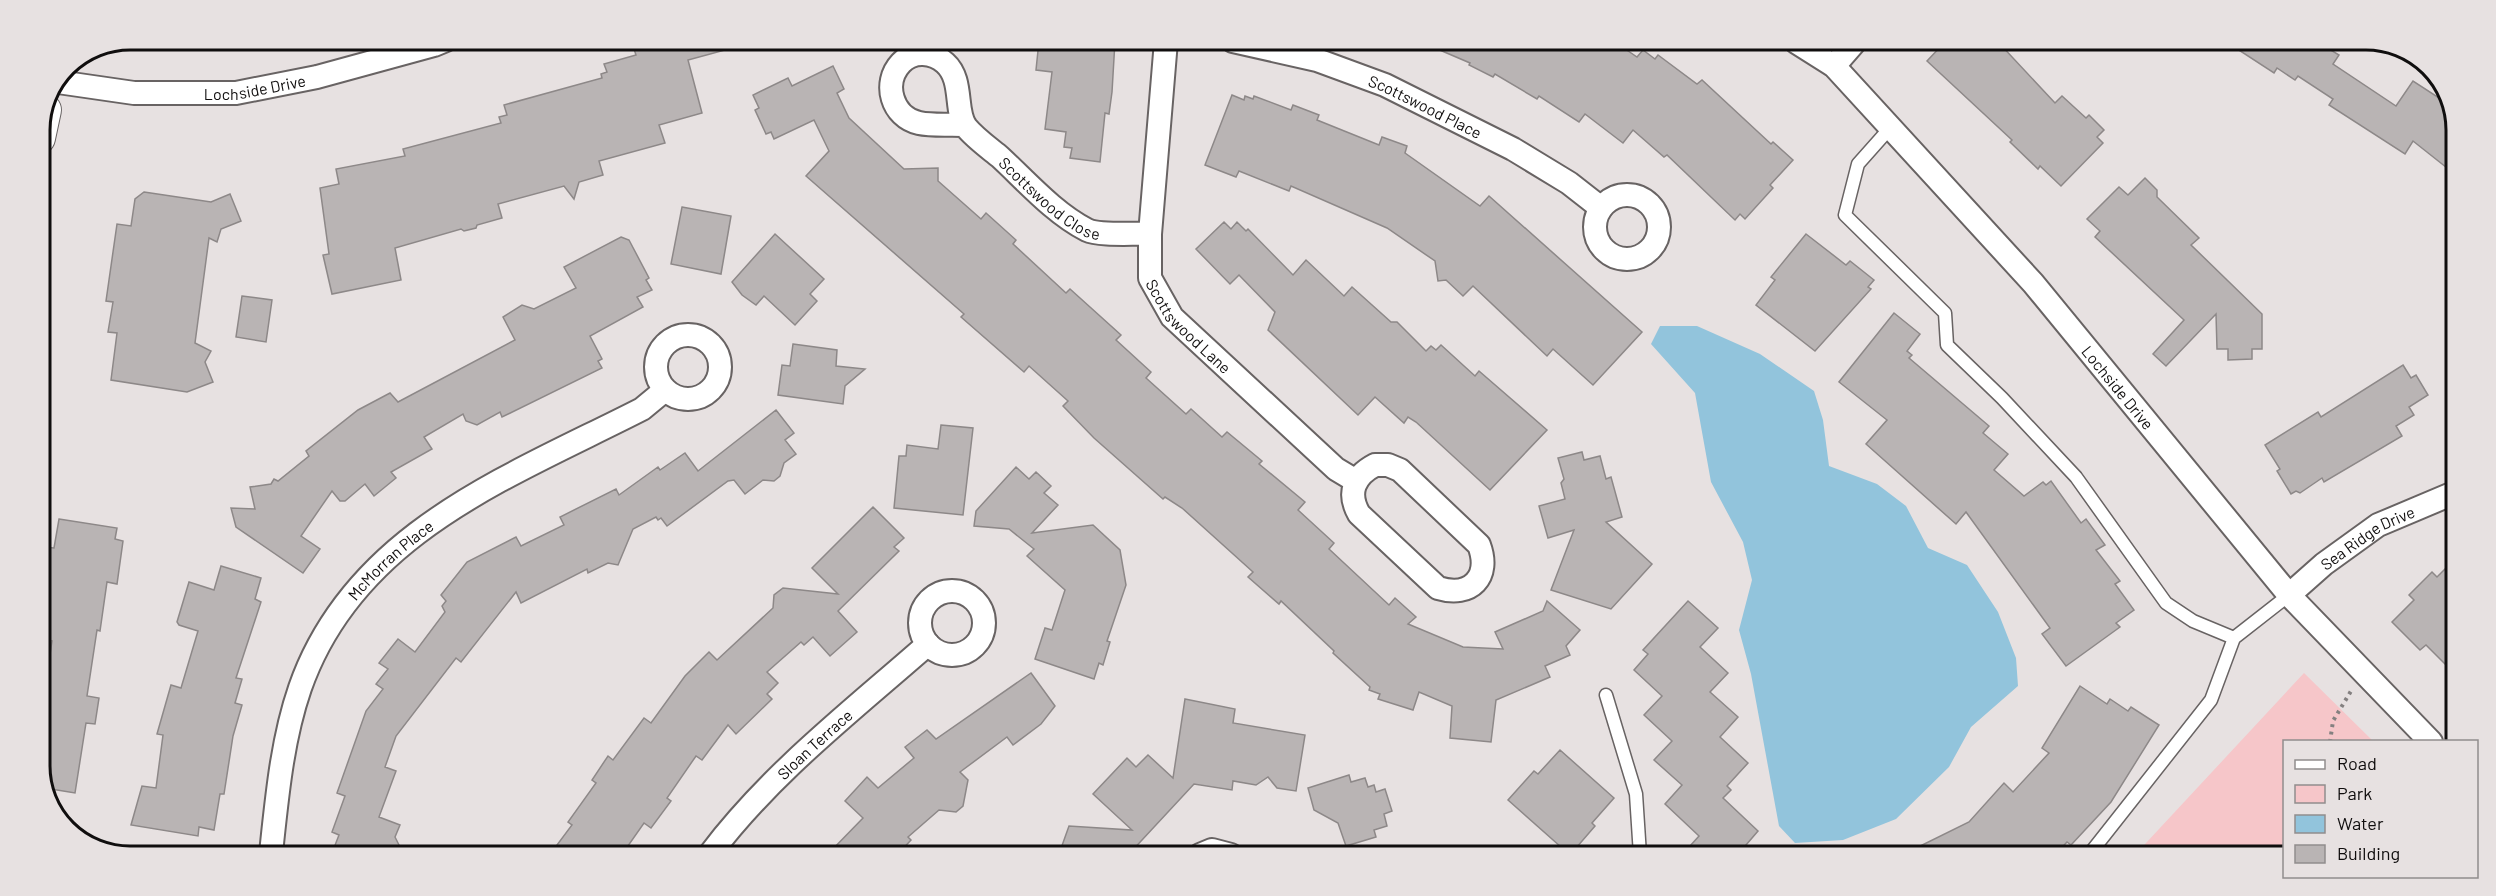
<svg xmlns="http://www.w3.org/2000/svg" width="2496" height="896" font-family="Barlow,sans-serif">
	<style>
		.green { fill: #f6c6c9 }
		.water { fill: #92c4dc }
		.building { fill: #b9b4b4; stroke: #8d8888; stroke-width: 1.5 }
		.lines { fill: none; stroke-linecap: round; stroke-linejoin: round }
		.lane-casing { stroke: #686363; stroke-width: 15 }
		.street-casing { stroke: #686363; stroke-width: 26 }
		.secondary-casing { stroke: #686363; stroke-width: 34 }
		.path { stroke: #848080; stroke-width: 4; stroke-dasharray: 3 4.5; stroke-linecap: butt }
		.lane { stroke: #fff; stroke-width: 12 }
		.street { stroke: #fff; stroke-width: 22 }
		.secondary { stroke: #fff; stroke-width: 32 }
		.labels { text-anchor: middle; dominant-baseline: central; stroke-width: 6; stroke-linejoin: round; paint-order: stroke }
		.street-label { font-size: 16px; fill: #100e0e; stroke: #e7e1e1 }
		.rim { fill: none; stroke: #100e0e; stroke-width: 3 }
	</style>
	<rect width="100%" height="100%" fill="#e7e1e1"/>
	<!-- green -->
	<path class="green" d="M2304,673l69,68 -89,1v115h-151z"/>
	<!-- water -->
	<path class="water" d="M1660,326h37l63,28 54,37 9,29 6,46 48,18 29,22 22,42 39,17 31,47 18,46 2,28 -47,41 -22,40 -53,52 -53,21 -48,3 -16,-17 -28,-152 -12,-44 13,-50 -9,-38 -32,-60 -16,-89 -44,-49z"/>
	<!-- building -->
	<g class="building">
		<path d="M648,40h87l1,7 -48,13 14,53 -43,12 6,18 -66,18 4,14 -24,7 -5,17 -10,-13 -66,18 4,14 -25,7 -1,3 -12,3 -3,-2 -66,19 6,32 -69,14 -9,-39 6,-1 -9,-66 19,-4 -3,-15 69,-13 -2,-7 98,-26 -2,-6 8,-2 -3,-10 98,-27 -1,-4 6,-2 -3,-8 32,-9 -2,-6 16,-4z"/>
		<path d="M1039,41h76l-3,51 -3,22 -4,-1 -5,49 -30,-4 2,-10 -8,-1 2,-15 -21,-3 7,-57 -16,-2z"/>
		<path d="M1421,42h194l22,15 6,-7 12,9 3,-4 39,29 5,-4 69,64 2,-2 20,18 -23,25 3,3 -28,31 -5,-5 -5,6 -68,-65 -3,2 -31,-27 -10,13 -38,-29 -6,8 -40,-26 -2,3 -42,-25 -2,3 -24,-12 1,-2z"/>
		<path d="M1944,43h55l56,60 7,-7 24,22 3,-3 15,15 -7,7 6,6 -42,43 -21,-20 -2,3 -28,-27 2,-2 -85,-79z"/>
		<path d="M2228,43l93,1 18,11 -6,9 63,42 17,-25 37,24 7,18 -1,52 -43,-34 -8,13 -76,-49 4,-6 -35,-23 -3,4 -18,-12 -3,5z"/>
		<path d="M833,66l11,23 -7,4 12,25 55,51 34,-1v13l43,38 5,-6 30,27 -3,4 53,49 4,-4 51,46 -5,5 35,32 -5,6 40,36 5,-5 31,28 5,-5 35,29 -3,3 46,38 -7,8 36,33 -5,6 60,56 6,-7 21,19 -8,7 55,23 40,2 -8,-17 48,-21 4,-10 33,29 -14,16 4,9 -25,11 5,11 -54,23 -5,42 -41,-4 2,-32 -33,-14 -6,18 -35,-11 2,-5 -11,-4 1,-3 -37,-34 1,-2 -53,-50 -2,3 -31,-27 5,-5 -71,-64 -17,-11 -2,2 -69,-61 -31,-32 5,-5 -39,-35 -5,6 -63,-55 3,-3 -158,-138 23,-25 -15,-31 -40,19 -3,-7 -5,2 -11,-24 4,-2 -6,-13 35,-17 4,8z"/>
		<path d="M1232,95l12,5 1,-4 8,3 1,-3 37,14 2,-5 26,10 -2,5 62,25 3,-8 25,9 -2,7 75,53 9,-10 153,136 -49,53 -40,-36 -6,7 -74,-70 -10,10 -17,-16 -8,1 -3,-20 -48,-33 -96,-42 -2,5 -50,-20 -3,6 -31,-12z"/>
		<path d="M2145,178l12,12v7l42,41 -8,7 71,69v35h-10v10l-24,1v-11h-11l-1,-35 -50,52 -13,-12 31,-34 -89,-83 5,-6 -13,-12 32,-32 9,8z"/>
		<path d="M144,192l67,10 19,-8 11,27 -20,8 -4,13 -8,-4 -14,105 16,8 -6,11 8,20 -26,10 -76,-12 6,-47 -9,-1 5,-30 -7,-1 11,-77 14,2 4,-27z"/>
		<path d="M682,207l49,9 -10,58 -50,-10z"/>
		<path d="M1224,222l7,7 6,-7 9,9 2,-2 45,46 13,-15 38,36 8,-9 39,35h6l29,29 5,-5 5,4 5,-5 34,31 4,-5 68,59 -57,60 -74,-68 -8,-5 -4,6 -29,-26 -17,18 -90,-85 7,-18 -36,-37 -9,9 -34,-35z"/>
		<path d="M775,234l49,45 -14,15 7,7 -22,24 -31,-29 -8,9 -14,-10 -10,-13z"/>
		<path d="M1806,234l40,31 4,-4 24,19 -6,7 3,2 -56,62 -59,-46 19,-25 -4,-3z"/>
		<path d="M621,237l8,3 20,38 -3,2 6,10 -15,7 6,10 -53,29 12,23 -4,2 4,7 -100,49 -2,-5 -23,13 -11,-4 -3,-7 -39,23 8,12 -41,23 5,6 -22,18 -9,-12 -20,17h-5l-8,-10 -31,45 19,13 -17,24 -67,-46 -5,-19 24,1 -5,-22 21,-3 3,-5 4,2 31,-25 -3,-5 52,-41 32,-17 8,9 117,-62 -12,-23 19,-12 12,4 42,-21 -12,-21z"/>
		<path d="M242,296l30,4 -6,42 -30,-5z"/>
		<path d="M1894,313l26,21 -13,17 5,4 -3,3 80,68 -6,7 25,21 -14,16 30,26 19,-14 3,3 5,-4 30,42 5,-4 19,26 -9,5 24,31 -5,3 19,26 -18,13 4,4 -54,39 -24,-32 8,-6 -84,-116 -10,12 -90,-80 21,-24 -48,-38z"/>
		<path d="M793,344l44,6 -1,16 29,3 -20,17 -2,18 -65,-9 4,-30 8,1z"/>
		<path d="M2403,365l8,13 5,-3 12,20 -19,12 5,8 -18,11 6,10 -78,46 -2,-4 -22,15 -4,-2 -5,3 -14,-23 3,-2 -15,-24 53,-33 3,5z"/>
		<path d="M776,410l18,23 -9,7 11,14 -12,9 -4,13 -6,5 -11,-1 -18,14 -11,-14 -6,1 -61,45 -6,-8 -3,2 -2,-3 -23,12 -15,36 -10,-2 -20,10 -1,-4 -66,34 -5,-11 -55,70 -5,-4 -60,78 -11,31 11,4 -17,46 21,8 -5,12 8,16h-71l7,-18 -7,-3 13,-36 -8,-3 29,-82 17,-22 -7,-5 12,-15 -9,-6 19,-24 17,13 30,-40 -3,-6 4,-5 -5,-6 26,-33 49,-25 5,9 43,-21 -4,-8 56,-28 3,6 39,-28 2,3 25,-17 13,18z"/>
		<path d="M941,425l32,3 -10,87 -69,-7 5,-52h7l1,-11 31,4z"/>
		<path d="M1582,452l2,8 16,-4 6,23 5,-2 11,40 -16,5 46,42 -41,45 -60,-19 23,-60 -26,8 -9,-32 26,-7 -4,-16 3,-4 -6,-21z"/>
		<path d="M1016,467l13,12 7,-7 15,14 -7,7 14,12 -26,28 61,-8 27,25 6,35 -19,56 3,1 -7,23 -4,-2 -5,16 -59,-20 10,-31 7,2 13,-40 -38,-34 7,-7 -25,-20 -35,-3 2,-15z"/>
		<path d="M873,507l31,31 -10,9 5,4 -61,60 19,21 -27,24 -17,-19 -9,8 -3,-3 -34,30 11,11 -11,11 5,5 -36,35 -8,-9 -26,35 -6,-4 -29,42 4,3 -20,27 -7,-5 -21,30h-72l21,-28 -4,-3 28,-39 -4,-3 16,-24 5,4 31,-42 7,5 34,-47 24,-24 8,8 56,-52 1,-13 9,-7 55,6 -26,-26z"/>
		<path d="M59,519l58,9 -2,11 8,2 -6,43 -10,-2 -7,49 -3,-1 -10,66 12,2 -4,26 -9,-1 -11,70 -30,-5 -6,-15v-45l13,-87 -13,-2v-68l4,-24 11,1z"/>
		<path d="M2454,560v29l-1,83 -27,-27 -6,5 -28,-28 22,-22 -5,-5 23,-23 5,5z"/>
		<path d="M221,566l40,12 -6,21 6,3 -25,76 6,1 -7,24 7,2 -9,31 -9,58h-4l-6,36 -15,-3 -1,9 -67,-11 11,-39 14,2 7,-53 -6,-1 14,-49 10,3 17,-57 -19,-6 -2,-3 12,-40 25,8z"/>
		<path d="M1688,601l30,27 -18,19 28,26 -18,19 28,25 -18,20 28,26 -21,23 4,4 -8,8 35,33 -12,14 11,11h-76l18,-20 -34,-32 17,-19 -28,-25 18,-19 -28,-26 18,-19 -28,-26 14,-16 -5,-4z"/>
		<path d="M1031,673l24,33 -14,18 -28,21 -6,-8 -47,35 8,8 -5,26 -7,6 -17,-2 -31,27 3,3 -13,14h-70l35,-36 -18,-17 22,-24 11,11 36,-30 -9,-11 22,-17 9,9z"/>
		<path d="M2080,686l27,18 3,-5 18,12 3,-4 28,18 -48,77 -40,43 -4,-3 -13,14h-154l69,-34 35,-39 9,9 36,-39 -7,-5z"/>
		<path d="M1185,699l50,10 -2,14 72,12 -9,56 -19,-3 -9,-11 -12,8 -23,-4 -1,9 -38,-6 -65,70h-70l10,-28 63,4 -39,-36 34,-36 9,9 12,-12 25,23z"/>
		<path d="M1560,750l54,48 -22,25 3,3 -25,29 -62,-55 26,-29 4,3z"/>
		<path d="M1349,775l2,7 14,-4 3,9 6,-2 2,7 9,-3 7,22 -8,3 3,12 -13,4 2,7 -30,9 -8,-23 -24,-13 -6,-22z"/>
	</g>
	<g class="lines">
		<defs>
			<g id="lane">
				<path d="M1890,128l-32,36 -13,51 100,98 2,32 55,53 74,79 90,126 27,18 41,17"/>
				<path d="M1606,695l30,99 4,61"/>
				<path d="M2088,856l123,-156 23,-62 55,-43"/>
			</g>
			<g id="street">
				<path id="s1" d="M1166,41l-16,193v44l22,39 164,152 20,12"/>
				<path id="s2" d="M1233,41l84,19 68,25 128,64 56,34 32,25"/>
				<path id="s3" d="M1796,42l38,24 199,217 256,312 142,147"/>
				<path d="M1834,66l20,-23"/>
				<path id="s4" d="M58,82l76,11h102l81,-16 117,-32 12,-5"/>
				<path id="s5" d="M965,125c-15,-1 -32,1 -46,-2 -27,-6 -37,-40 -18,-60 12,-13 32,-11 44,0 19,17 9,48 21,64 9,11 23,21 34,30 27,25 54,56 87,73 13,6 48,3 63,4"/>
				<circle cx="1627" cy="227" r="32"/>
				<circle cx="688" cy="367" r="32"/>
				<path d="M1375,465h13l12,5 79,75c12,32 -8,53 -41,43l-79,-74c-12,-21 -5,-38 16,-49z"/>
				<circle cx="952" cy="623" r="32"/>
				<path id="s6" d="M2289,595l35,-31 54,-39 76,-32"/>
				<path id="s7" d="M271,853c6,-56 11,-113 29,-165 54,-155 209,-211 342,-279l23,-19"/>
				<path id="s8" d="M710,854c61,-81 143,-144 218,-210"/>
				<path d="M1200,855l12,-5 19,5"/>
			</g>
			<path id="secondary" d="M39,138l6,-28"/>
		</defs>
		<!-- lane casing -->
		<use href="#lane" class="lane-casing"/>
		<!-- street casing -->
		<use href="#street" class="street-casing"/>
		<!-- secondary casing -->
		<use href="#secondary" class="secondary-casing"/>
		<!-- path -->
		<path class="path" d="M2330,742l3,-21 18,-30"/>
		<!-- lane -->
		<use href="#lane" class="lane"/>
		<!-- street -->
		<use href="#street" class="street"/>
		<!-- secondary -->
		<use href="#secondary" class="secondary"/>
	</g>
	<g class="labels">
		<!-- street labels -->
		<g class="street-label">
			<text stroke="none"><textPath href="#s4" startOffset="198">Lochside Drive</textPath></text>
			<text stroke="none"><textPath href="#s2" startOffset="204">Scottswood Place</textPath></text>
			<text stroke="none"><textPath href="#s5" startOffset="350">Scottswood Close</textPath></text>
			<text stroke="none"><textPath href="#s1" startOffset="300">Scottswood Lane</textPath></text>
			<text stroke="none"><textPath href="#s3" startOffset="474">Lochside Drive</textPath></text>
			<text stroke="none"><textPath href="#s6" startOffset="98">Sea Ridge Drive</textPath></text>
			<text stroke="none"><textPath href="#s7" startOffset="327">McMorran Place</textPath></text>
			<text stroke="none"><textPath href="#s8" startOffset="152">Sloan Terrace</textPath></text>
		</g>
	</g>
	<!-- crop -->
	<path d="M0 0H2496V896H0ZM130 50H2366A80 80 0 0 1 2446 130V766A80 80 0 0 1 2366 846H130A80 80 0 0 1 50 766V130A80 80 0 0 1 130 50Z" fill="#e7e1e1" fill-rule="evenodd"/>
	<path class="rim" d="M130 50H2366A80 80 0 0 1 2446 130V766A80 80 0 0 1 2366 846H130A80 80 0 0 1 50 766V130A80 80 0 0 1 130 50Z"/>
	<!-- legend -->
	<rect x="2283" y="740" width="195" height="138" fill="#e7e1e1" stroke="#918d8d" stroke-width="1.5"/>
	<rect x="2295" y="760" width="30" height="9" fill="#ffffff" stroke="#918d8d" stroke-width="1.5"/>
	<text x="2337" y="770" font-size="18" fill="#100e0e">Road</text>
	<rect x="2295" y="785" width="30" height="18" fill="#f6c6c9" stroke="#918d8d" stroke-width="1.5"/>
	<text x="2337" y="800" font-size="18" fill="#100e0e">Park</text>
	<rect x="2295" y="815" width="30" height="18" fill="#92c4dc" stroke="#918d8d" stroke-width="1.5"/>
	<text x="2337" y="830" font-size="18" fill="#100e0e">Water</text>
	<rect x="2295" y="845" width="30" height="18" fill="#b9b4b4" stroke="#918d8d" stroke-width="1.5"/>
	<text x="2337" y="860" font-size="18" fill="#100e0e">Building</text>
</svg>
